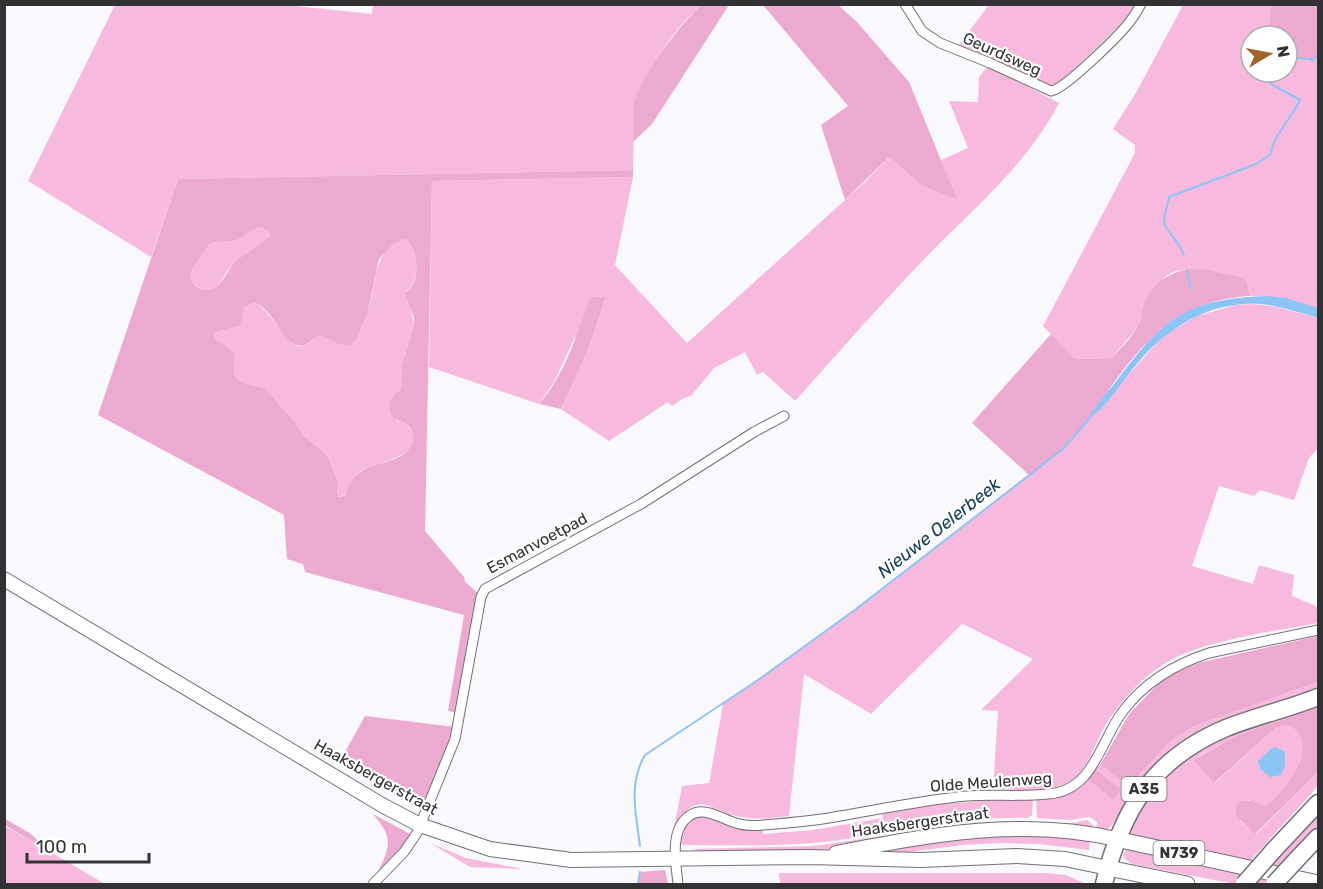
<svg xmlns="http://www.w3.org/2000/svg" width="1323" height="889" font-family="Rubik,sans-serif">
	<style>
		.green { fill: #f8b9de }
		.forest { fill: #ecaad1; fill-rule: evenodd }
		.water { fill: #8bc5f5 }
		.lines { fill: none; stroke-linecap: round; stroke-linejoin: round }
		.stream { stroke: #8bc5f5; stroke-width: 2 }
		.street-casing { stroke: #717075; stroke-width: 11 }
		.secondary-casing { stroke: #717075; stroke-width: 16 }
		.primary-casing { stroke: #717075; stroke-width: 17 }
		.highway-casing { stroke: #717075; stroke-width: 19 }
		.street { stroke: #fff; stroke-width: 9 }
		.secondary { stroke: #fff; stroke-width: 14 }
		.primary { stroke: #fff; stroke-width: 15 }
		.highway { stroke: #fff; stroke-width: 16 }
		.highway-bridge-casing { stroke: #717075; stroke-width: 19; stroke-linecap: butt }
		.highway-bridge { stroke: #fff; stroke-width: 16 }
		.labels { text-anchor: middle; dominant-baseline: central; stroke-width: 4.5; stroke-linejoin: round; paint-order: stroke }
		.shield { fill: #fff; stroke: #707071; stroke-width: 1.5 }
		.shield-label { font-size: 15px; font-weight: bold; fill: #323234 }
		.street-label { font-size: 16px; fill: #323234; stroke: #fff }
		.water-label { font-size: 18px; font-style: italic; fill: #14405f; stroke: #fff }
	</style>
	<rect width="100%" height="100%" fill="#f9f8fd"/>
	<!-- green -->
	<g class="green">
		<path d="M276,4l96,10 1,-10 329,1c-29,23 -49,59 -66,93l-2,7 -1,65 -455,9 -27,78 -123,-76 87,-176z"/>
		<path d="M989,5h149l-18,20 -63,62 -10,1 -90,-41z"/>
		<path d="M1183,5h88l-3,31h-17v36h36v-15l22,4 9,-7v254l-39,-11 -29,-1 -3,-14 -57,-13 -15,2 -9,5 -17,18 -11,31 -5,8 -22,25 -36,1 -32,-33 92,-173v-8l-22,-16 24,-38z"/>
		<path d="M988,66l71,37c-30,58 -79,100 -125,146 -48,49 -93,101 -139,152l-32,-29 -6,3 -12,-23 -31,16 -22,27 -10,4 -10,7 -4,-4 -59,39 -48,-32 27,-59 18,-53 -32,42 -20,43 -15,22 -110,-37 3,-186 201,-4 -18,88 72,78 178,-161 24,-25 21,18 46,23 -15,-38 27,-12 -19,-47 29,1 1,-25z"/>
		<path d="M261,227l8,5 1,4c-11,13 -29,20 -40,32 -7,7 -9,18 -18,21 -11,3 -25,-5 -21,-17 1,-5 15,-24 18,-27 8,-6 20,-1 28,-5 9,-4 14,-11 24,-13z"/>
		<path d="M406,239c12,14 15,39 1,52l7,34 -12,40 -1,24 -3,3 -2,29c6,1 9,1 12,5 26,28 -35,37 -48,45 -9,7 -10,20 -19,26l-4,-1 1,-13 -10,-27 -24,-20 -9,-14 -30,-34c-6,-1 -13,-1 -19,-3 -14,-5 -14,-25 -18,-38l-13,-8 -1,-6 25,-7 5,-21 10,-2c18,5 32,48 50,43 5,-2 11,-8 16,-11l9,3 27,2c4,-9 8,-18 11,-26 9,-24 6,-72 39,-75z"/>
		<path d="M1251,304l22,2 45,12v130l-9,10 -15,42 -34,-10 -6,6 -35,-10 -27,80 61,18 6,-19 35,10 -2,21 26,11v16c-45,9 -119,17 -157,43 -21,14 -39,34 -53,55 -15,23 -20,59 -52,66 -17,5 -44,2 -63,2l5,-78 -17,-1 52,-51 -66,-33 -5,-2 -91,90 -67,-40 -15,142c-15,2 -32,4 -47,1 -36,-6 -42,-31 -68,11l8,-42 27,-3 14,-79 133,-95 207,-160 100,-113 34,-20 38,-11z"/>
		<path d="M1318,682v7c-52,18 -112,28 -154,66 -15,13 -27,29 -38,46 -4,8 -8,17 -14,24 -4,5 -9,7 -16,7l1,-10 -7,-5 -20,3 -33,-2 -1,-19 52,-20 33,10 -26,-20 5,-4 28,19 42,-42 24,-16z"/>
		<path d="M1318,701v6l-83,29 -37,21 17,26 62,-56 11,-2c35,18 -2,66 -23,81l-17,-6 -8,21 16,13 62,-62v14l-69,76 -122,-25 -1,-10c15,-21 29,-45 49,-62 38,-33 97,-47 143,-64z"/>
		<path d="M1031,797l2,3 -1,15 -4,3c-66,-2 -130,14 -195,23 -49,6 -101,4 -151,4l-2,-8 2,-13 17,-10 64,15v5l50,-4 70,-12 -1,-6 60,-8z"/>
		<path d="M1318,812v16l-37,41 -12,-2z"/>
		<path d="M1087,820l6,5 -1,7 -30,-4 -245,22 -107,3 -18,-4 122,-3 157,-23 41,-2 56,3z"/>
		<path d="M4,825l101,59h-100z"/>
		<path d="M989,831l101,6 -1,13 -50,-6 -38,-1 -39,2 -77,10 -33,-1z"/>
		<path d="M430,843l36,15 57,11 -53,-2z"/>
		<path d="M1126,850h5l171,34h-67l-103,-20 -8,-6 -1,-4z"/>
		<path d="M779,873h266l21,2 20,9h-306z"/>
	</g>
	<!-- forest -->
	<g class="forest">
		<path d="M702,5h27l-77,119 -19,18c1,-12 -1,-26 1,-38 5,-25 48,-83 68,-99z"/>
		<path d="M763,5h75l18,16 53,61 48,117 -34,-13 -34,-29 -44,43 -24,-75 27,-19z"/>
		<path d="M1271,5h47v49l-4,6 -27,-3v-21h-19z"/>
		<path d="M633,170v7l-201,4 -7,350 39,46 1,5 13,11 -20,120 -10,-2 16,-96 -159,-43 -2,-8 -16,-5 -3,-44 -186,-100 80,-236zM261,227l8,5 1,4c-9,10 -23,16 -34,25 -7,7 -12,20 -20,26 -11,7 -29,-1 -25,-15 1,-4 15,-24 18,-27 8,-6 19,-1 28,-5 9,-4 14,-11 24,-13zM406,239c10,11 13,29 8,43 -2,5 -6,8 -9,12l9,24v7l-12,40 -1,24c-11,9 -15,14 -8,29 4,3 8,3 12,5 6,4 9,10 8,16 -2,23 -38,22 -53,33 -7,5 -12,15 -15,23l-4,2 -4,-1 1,-13 -10,-27 -24,-20 -9,-14 -30,-34c-22,-4 -36,-5 -30,-33l-7,-8 -13,-8 -1,-6 25,-7 3,-7 2,-13 10,-3c23,6 24,43 50,43l16,-11 19,9 10,1 7,-5 11,-25 12,-56 12,-13 10,-6z"/>
		<path d="M1190,269l18,1 36,8 3,4 3,14c-84,4 -121,64 -163,126 -15,22 -37,38 -57,54l-58,-53 79,-89 24,25 36,-1c10,-10 21,-20 27,-33 4,-8 4,-16 7,-23 9,-20 25,-30 45,-33z"/>
		<path d="M591,297h15l-18,53 -27,59 -22,-5c26,-29 38,-71 52,-107z"/>
		<path d="M1318,636v46l-124,44 -24,16 -42,43 -28,-20 29,-51 36,-37 33,-14z"/>
		<path d="M1318,707v65l-63,62 -19,-18v-10l4,-5h13l12,5c21,-15 58,-63 23,-81l-11,2 -63,56 -20,-23 41,-24z"/>
		<path d="M365,716l90,11 -33,84 -83,-48z"/>
		<path d="M1095,769l26,20 -7,11 -26,-21z"/>
		<path d="M373,814l39,21 -35,41c2,-9 7,-15 9,-23 6,-16 -3,-27 -13,-39z"/>
		<path d="M4,818l27,16 19,18 -45,-27z"/>
		<path d="M665,870l3,14h-30l2,-12z"/>
	</g>
	<!-- water -->
	<g class="water">
		<path d="M1267,296l19,2 32,10v10c-14,-4 -29,-9 -44,-12 -53,-11 -105,18 -137,58 -15,17 -31,44 -49,56 6,-14 20,-28 30,-41 47,-62 69,-80 149,-83z"/>
		<path d="M1276,747l9,5v13l-4,10 -11,2 -10,-8 -2,-8 14,-13z"/>
	</g>
	<g class="lines">
		<!-- stream -->
		<g class="stream">
			<path d="M1287,57l27,3 4,-6"/>
			<path d="M1184,256c-4,-15 -19,-25 -20,-34 0,-8 4,-17 5,-25l87,-33 15,-10c2,-19 21,-36 29,-54l-29,-16 -3,-12"/>
			<path d="M1187,270l4,19"/>
			<path d="M640,846c-4,-32 -12,-62 5,-91l116,-77 95,-69 207,-160 27,-31"/>
			<path d="M638,884l2,-12"/>
		</g>
		<defs>
			<g id="street">
				<path d="M905,4l17,27 18,12 50,20 61,28c14,-2 70,-57 80,-71 4,-5 7,-10 10,-16"/>
				<path d="M373,884l31,-32 13,-19 38,-94 26,-142 4,-8 156,-85 113,-72 30,-16"/>
				<path d="M678,884c-2,-20 -9,-54 11,-68 15,-11 32,3 47,7 9,3 18,3 27,2 26,-2 52,-4 77,-9 42,-7 84,-16 126,-20 27,-2 55,1 82,-2 46,-3 52,-53 75,-83 22,-29 52,-47 86,-58l109,-23"/>
			</g>
			<g id="secondary">
				<path d="M4,579l378,226 38,20 70,24 81,11 239,-3 111,3 96,-4 48,3 43,9"/>
				<path d="M836,853c93,-18 186,-36 280,-14"/>
			</g>
			<g id="primary">
				<path d="M1116,839l202,44"/>
				<path d="M1108,868l79,16"/>
			</g>
			<g id="highway">
				<path d="M1273,851l45,-48"/>
				<path d="M1299,857l19,-20"/>
				<path d="M1104,884c17,-74 50,-126 122,-156 30,-12 62,-19 92,-31"/>
			</g>
		</defs>
		<!-- street casing -->
		<use href="#street" class="street-casing"/>
		<!-- secondary casing -->
		<use href="#secondary" class="secondary-casing"/>
		<!-- primary casing -->
		<use href="#primary" class="primary-casing"/>
		<!-- highway casing -->
		<use href="#highway" class="highway-casing"/>
		<!-- street -->
		<use href="#street" class="street"/>
		<!-- secondary -->
		<use href="#secondary" class="secondary"/>
		<!-- primary -->
		<use href="#primary" class="primary"/>
		<!-- highway -->
		<use href="#highway" class="highway"/>
		<defs>
			<g id="highway-bridge">
				<path d="M1244,884l29,-33"/>
				<path d="M1274,884l25,-27"/>
			</g>
		</defs>
		<!-- highway-bridge casing -->
		<use href="#highway-bridge" class="highway-bridge-casing"/>
		<!-- highway-bridge -->
		<use href="#highway-bridge" class="highway-bridge"/>
	</g>
	<g class="labels">
		<!-- shield labels -->
		<g class="shield">
			<rect x="1121.5" y="777" width="45" height="24" rx="4.5"/>
			<rect x="1153.5" y="841" width="51" height="24" rx="4.5"/>
		</g>
		<g class="shield-label">
			<text x="1144" y="789">A35</text>
			<text x="1179" y="853">N739</text>
		</g>
		<!-- street labels -->
		<g class="street-label">
			<text transform="translate(1002 54) rotate(24)">Geurdsweg</text>
			<text transform="translate(537 543) rotate(-28)">Esmanvoetpad</text>
			<text transform="translate(376 777) rotate(29)">Haaksbergerstraat</text>
			<text transform="translate(991 782) rotate(-4)">Olde Meulenweg</text>
			<text transform="translate(920 822) rotate(-8)">Haaksbergerstraat</text>
		</g>
		<!-- water labels -->
		<g class="water-label">
			<text transform="translate(939 528) rotate(-38)">Nieuwe Oelerbeek</text>
		</g>
	</g>
	<!-- border -->
	<rect width="1323" height="889" fill="none" stroke="#323234" stroke-width="12"/>
	<!-- north arrow -->
	<g transform="translate(1269 54) rotate(80)"><circle r="28" fill="#ffffff" stroke="#adadae" stroke-width="1.5"/>
	<path d="M0-4.5L10 22L0 15L-10 22Z" fill="#a2622c"/>
	<text y="-9" font-size="16" font-weight="bold" text-anchor="middle" fill="#323234">N</text>
	</g>
	<!-- scale -->
	<path d="M27 853v9h122v-9" fill="none" stroke="#323234" stroke-width="3"/>
	<text x="36" y="853" font-size="18" fill="#323234" stroke="#ffffff" stroke-width="4.5" paint-order="stroke">100 m</text>
</svg>
